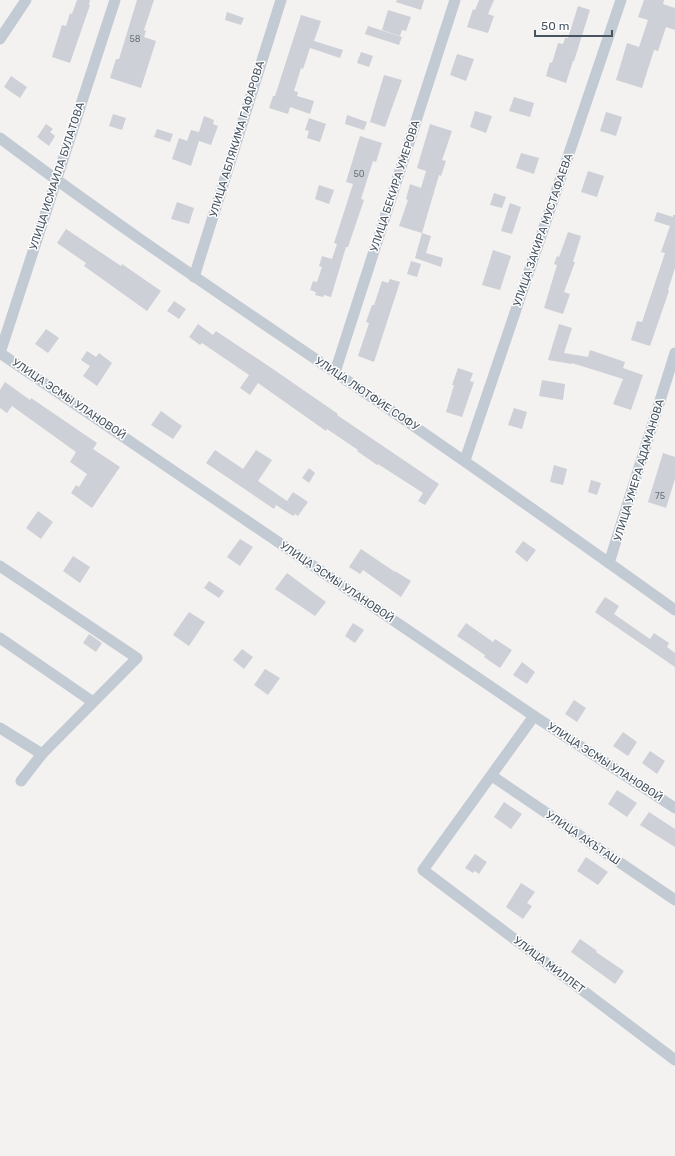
<svg xmlns="http://www.w3.org/2000/svg" width="675" height="1156" font-family="Rubik,sans-serif">
	<style>
		.building { fill: #cdd0d6 }
		.lines { fill: none; stroke-linecap: round; stroke-linejoin: round }
		.street { stroke: #c2cbd3; stroke-width: 11 }
		.labels { text-anchor: middle; dominant-baseline: central; stroke-width: 3; stroke-linejoin: round; paint-order: stroke }
		.number-label { font-size: 9px; fill: #69737e }
		.street-label { font-size: 11px; fill: #485460; stroke: #fff }
	</style>
	<rect width="100%" height="100%" fill="#f4f1f1"/>
	<!-- building -->
	<g class="building">
		<path d="M77,0h13l-1,5h1l-20,58 -18,-6 10,-32 4,1 4,-13 2,1z"/>
		<path d="M137,0h17l-10,30 2,1 -2,6 12,4 -15,47 -31,-10 6,-19h3z"/>
		<path d="M397,0h27l-3,10 -25,-8z"/>
		<path d="M479,0h15l-6,14 6,2 -6,17 -21,-6 6,-18 2,1z"/>
		<path d="M644,0h20l-1,4 12,4v22l-9,-3 -8,24 -4,-1 -12,38 -26,-8 11,-37 12,4 9,-27 -10,-3z"/>
		<path d="M578,6l12,4 -16,51h-1l-7,22 -20,-7 4,-14 2,1 6,-20 5,1 2,-6h3z"/>
		<path d="M388,10l23,7 -5,14 -4,-1 -2,6 -18,-6z"/>
		<path d="M227,12l17,6 -3,7 -16,-5z"/>
		<path d="M301,15l20,6 -7,20 29,9 -3,8 -30,-10 -7,21 -2,-1 -7,23 4,1 -1,4 17,5 -4,13 -20,-7 -2,7 -19,-6 4,-12h2z"/>
		<path d="M368,26l34,11 -3,8 -34,-11z"/>
		<path d="M361,52l12,4 -4,11 -12,-4z"/>
		<path d="M457,54l17,5 -8,22 -16,-6z"/>
		<path d="M384,75l18,5 -17,47 -15,-5z"/>
		<path d="M11,76l16,11 -7,11 -16,-11z"/>
		<path d="M514,97l20,6 -4,14 -21,-6z"/>
		<path d="M475,111l17,5 -6,17 -16,-6z"/>
		<path d="M606,112l16,5 -6,19 -16,-5z"/>
		<path d="M113,114l13,4 -4,12 -13,-4z"/>
		<path d="M347,115l20,7 -3,8 -19,-6z"/>
		<path d="M204,116l10,4 -1,4 5,2 -7,19 -12,-4 -8,25 -19,-7 7,-21 8,3 4,-11 8,2z"/>
		<path d="M309,118l17,6 -6,18 -13,-4 2,-7 -4,-1z"/>
		<path d="M46,124l7,5 -3,3 5,4 -6,10 -12,-9z"/>
		<path d="M430,124l22,7 -10,29 4,1 -5,15 -2,-1 -17,58 -23,-7 9,-26 -2,-1 4,-15 11,4 5,-17 -9,-3z"/>
		<path d="M157,129l16,5 -3,8 -16,-5z"/>
		<path d="M360,136l22,7 -6,19 -3,-1 -12,38 3,1 -16,47h-2l-15,50 -7,-2 -1,2 -8,-2 1,-3 -6,-2 3,-9 4,1 5,-15 -3,-1 3,-10 10,3 5,-15 -3,-1 19,-59 -7,-2z"/>
		<path d="M521,153l18,5 -5,16 -18,-6z"/>
		<path d="M588,171l16,5 -7,21 -16,-5z"/>
		<path d="M319,185l15,5 -5,14 -14,-5z"/>
		<path d="M494,193l12,4 -4,11 -12,-3z"/>
		<path d="M177,202l17,6 -5,16 -18,-5z"/>
		<path d="M510,203l11,4 -9,27 -11,-3z"/>
		<path d="M657,212l16,5v-2h2v53l-7,22 1,1 -19,55 -19,-6 6,-19 5,1 23,-69 -4,-1 9,-26 -16,-5z"/>
		<path d="M66,229l55,37 1,-2 39,27 -14,20 -63,-45 2,-3 -29,-20z"/>
		<path d="M568,232l13,4 -8,26h2l-11,30 6,2 -7,20 -19,-6 13,-43 -3,-1 3,-8 2,1z"/>
		<path d="M422,233l9,3 -5,17 17,5 -2,9 -26,-9z"/>
		<path d="M493,250l18,6 -11,34 -18,-5z"/>
		<path d="M411,261l10,3 -4,13 -10,-3z"/>
		<path d="M390,279l10,3 -26,80 -16,-6 11,-33 -3,-1 6,-17h2l8,-24 6,2z"/>
		<path d="M174,301l12,8 -7,10 -12,-8z"/>
		<path d="M198,324l15,11 3,-4 54,36 68,47 -1,1 102,69 -14,21 -7,-4 5,-8 -45,-29 -1,1 -20,-14 1,-1 -31,-21 -1,2 -68,-48 -8,12 -10,-7 9,-13 -47,-32 -2,2 -11,-8z"/>
		<path d="M559,324l13,4 -8,25 24,4 2,-7 35,12 -2,6 20,7 -12,35 -18,-6 10,-25 -51,-16v1l-24,-4z"/>
		<path d="M46,329l13,9 -11,15 -13,-9z"/>
		<path d="M87,351l9,6 3,-4 13,10 -15,23 -14,-10 7,-10 -9,-6z"/>
		<path d="M458,368l15,5 -3,8 4,1 -12,35 -16,-5 8,-27h-2z"/>
		<path d="M542,380l23,4 -2,16 -24,-4z"/>
		<path d="M5,382l25,18 1,-2 66,45 -4,6 27,18 -28,41 -21,-15 5,-8 3,2 8,-13 -17,-12 6,-10 -64,-46 -5,7 -7,-5v-18z"/>
		<path d="M514,408l13,4 -5,17 -14,-4z"/>
		<path d="M161,411l21,15 -9,13 -22,-14z"/>
		<path d="M215,450l28,19 13,-19 16,10 -14,21 29,20 6,-9 15,10 -10,14 -3,-2 -2,2 -17,-11 -2,4 -68,-46z"/>
		<path d="M663,453l12,4v22l-9,29 -18,-6z"/>
		<path d="M554,465l13,4 -4,16 -13,-3z"/>
		<path d="M309,468l6,5 -6,10 -7,-5z"/>
		<path d="M591,480l10,3 -4,12 -9,-3z"/>
		<path d="M38,511l15,11 -12,17 -15,-11z"/>
		<path d="M240,539l13,8 -13,19 -13,-9z"/>
		<path d="M523,541l13,9 -9,12 -12,-10z"/>
		<path d="M361,549l34,23v-1l16,10 -10,16 -38,-27 -3,4 -11,-7z"/>
		<path d="M73,556l17,11 -10,16 -17,-12z"/>
		<path d="M287,573l39,29 -11,14 -40,-27z"/>
		<path d="M209,581l15,10 -5,7 -15,-10z"/>
		<path d="M605,597l14,9 -5,8 36,25 4,-6 15,10 -2,4 8,6v14l-76,-52 -4,-3z"/>
		<path d="M189,612l16,10 -16,24 -16,-11z"/>
		<path d="M353,623l11,7 -9,13 -10,-7z"/>
		<path d="M466,623l27,19 2,-3 17,11 -12,18 -16,-11 1,-2 -28,-19z"/>
		<path d="M89,634l13,9 -6,9 -13,-9z"/>
		<path d="M242,649l11,8 -9,12 -11,-9z"/>
		<path d="M522,662l13,10 -8,12 -14,-9z"/>
		<path d="M265,669l15,9 -12,17 -14,-10z"/>
		<path d="M574,700l12,8 -9,14 -12,-8z"/>
		<path d="M623,732l14,10 -9,14 -15,-10z"/>
		<path d="M650,751l15,10 -8,13 -15,-11z"/>
		<path d="M617,790l20,13 -10,14 -19,-13z"/>
		<path d="M504,802l18,12 -11,15 -17,-12z"/>
		<path d="M649,812l26,17v18l-35,-22z"/>
		<path d="M475,854l12,8 -8,12 -4,-3 -2,2 -8,-5z"/>
		<path d="M586,857l22,15 -10,13 -21,-14z"/>
		<path d="M521,883l14,9 -8,11 5,3 -9,13 -17,-12z"/>
		<path d="M580,939l17,12 -1,1 28,19 -9,13 -44,-32z"/>
	</g>
	<g class="lines">
		<!-- street -->
		<g class="street">
			<path d="M115,0l-115,353 534,363 141,92"/>
			<path d="M0,39l26,-39"/>
			<path d="M0,138c109,82 223,158 336,235 114,77 227,157 339,237"/>
			<path d="M194,277l87,-277"/>
			<path d="M335,372l120,-372"/>
			<path d="M465,460l156,-460"/>
			<path d="M609,563l66,-210"/>
			<path d="M0,566l137,92 -95,96 -21,27"/>
			<path d="M0,638l93,64"/>
			<path d="M534,716l-111,154 252,190"/>
			<path d="M0,728l42,26"/>
			<path d="M492,776l183,124"/>
		</g>
	</g>
	<g class="labels">
		<!-- number labels -->
		<g class="number-label">
			<text x="135" y="39">58</text>
			<text x="359" y="174">50</text>
			<text x="660" y="496">75</text>
		</g>
		<!-- street labels -->
		<g class="street-label">
			<text transform="translate(237 139) rotate(-73)">УЛИЦА АБЛЯКИМА ГАФАРОВА</text>
			<text transform="translate(57 176) rotate(-72)">УЛИЦА ИСМАИЛА БУЛАТОВА</text>
			<text transform="translate(395 186) rotate(-72)">УЛИЦА БЕКИРА УМЕРОВА</text>
			<text transform="translate(543 230) rotate(-71)">УЛИЦА ЗАКИРА МУСТАФАЕВА</text>
			<text transform="translate(367 394) rotate(34)">УЛИЦА ЛЮТФИЕ СОФУ</text>
			<text transform="translate(69 399) rotate(34)">УЛИЦА ЭСМЫ УЛАНОВОЙ</text>
			<text transform="translate(639 470) rotate(-73)">УЛИЦА УМЕРА АДАМАНОВА</text>
			<text transform="translate(337 582) rotate(34)">УЛИЦА ЭСМЫ УЛАНОВОЙ</text>
			<text transform="translate(605 762) rotate(33)">УЛИЦА ЭСМЫ УЛАНОВОЙ</text>
			<text transform="translate(583 838) rotate(34)">УЛИЦА АКЪТАШ</text>
			<text transform="translate(549 965) rotate(37)">УЛИЦА МИЛЛЕТ</text>
		</g>
	</g>
	<!-- scale -->
	<path d="M535 30v6h77v-6" fill="none" stroke="#485460" stroke-width="2"/>
	<text x="541" y="30" font-size="12" fill="#485460" stroke="#ffffff" stroke-width="3" paint-order="stroke">50 m</text>
</svg>
